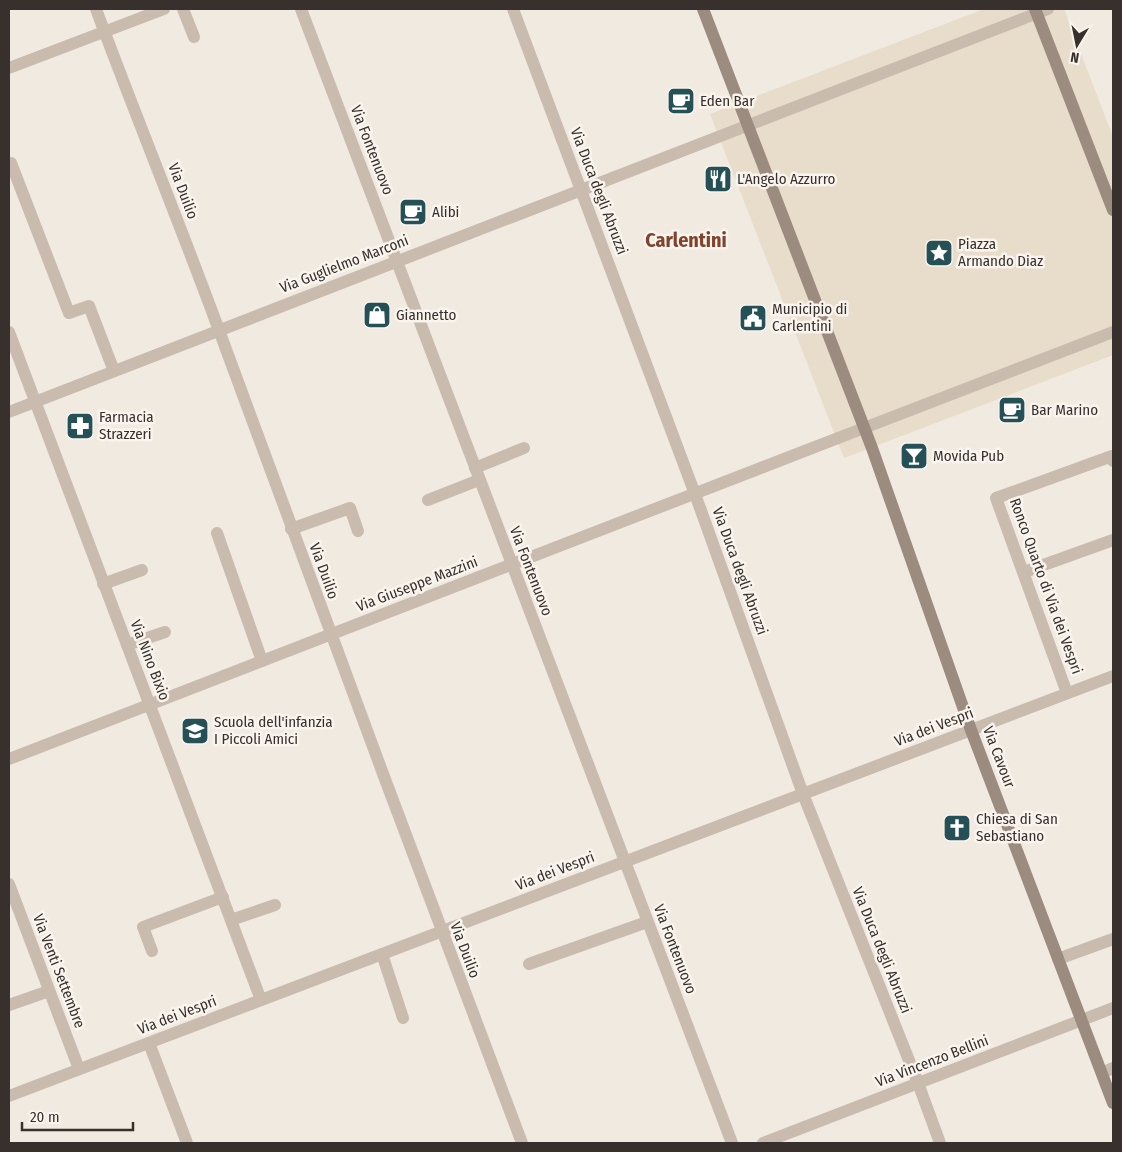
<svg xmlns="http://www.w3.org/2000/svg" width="1122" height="1152" font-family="'Fira Sans Condensed',sans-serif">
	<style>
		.plaza { fill: #e8dcca }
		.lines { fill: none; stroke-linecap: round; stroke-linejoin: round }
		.pedestrian { stroke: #c9bbae; stroke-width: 12 }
		.minor { stroke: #c9bbae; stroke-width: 12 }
		.tertiary { stroke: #c9bbae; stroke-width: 12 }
		.secondary { stroke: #9c8b7f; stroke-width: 12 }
		.labels { text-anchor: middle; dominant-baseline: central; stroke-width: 5; stroke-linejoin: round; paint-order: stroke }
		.poi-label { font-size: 15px; fill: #38302c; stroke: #f9f4ee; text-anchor: start }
		.street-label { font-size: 15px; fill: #38302c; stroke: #f9f4ee }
		.district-label { font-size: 20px; font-weight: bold; fill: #80432c; stroke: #f9f4ee }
	</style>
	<rect width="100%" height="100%" fill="#f1eae1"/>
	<!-- plaza -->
	<path class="plaza" d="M984,9h80l49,128v218l-269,103 -134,-344z"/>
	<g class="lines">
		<!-- pedestrian -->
		<g class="pedestrian">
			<path d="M382,954l21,64"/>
			<path d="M1058,959l55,-20"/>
		</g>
		<!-- minor -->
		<g class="minor">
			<path d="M96,9c40,108 84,215 124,324 100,270 199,541 302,810"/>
			<path d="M183,9l11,28"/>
			<path d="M301,9l431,1134"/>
			<path d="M513,9l182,485 108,300 115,289 22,60"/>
			<path d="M9,68l155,-59"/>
			<path d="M11,163l58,150 20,-7 25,65"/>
			<path d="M9,332l252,668"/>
			<path d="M9,412l1039,-403"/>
			<path d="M864,428l249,-96"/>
			<path d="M475,468l49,-20"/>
			<path d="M428,500l51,-20"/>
			<path d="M291,529l59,-21 8,23"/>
			<path d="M217,533l45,128"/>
			<path d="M1024,572l89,-32"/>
			<path d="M103,584l39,-14"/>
			<path d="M127,645l38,-13"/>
			<path d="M1067,693l-71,-195 116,-42 1,5"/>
			<path d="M9,884l70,185"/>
			<path d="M231,920l44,-15"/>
			<path d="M152,951l-9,-24 80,-30"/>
			<path d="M529,964l118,-42"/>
			<path d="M9,1005l40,-14"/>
			<path d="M149,1043l38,100"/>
			<path d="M1102,1073l11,-5"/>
			<path d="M763,1143l350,-135"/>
		</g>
		<!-- tertiary -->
		<g class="tertiary">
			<path d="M9,759l855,-331"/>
			<path d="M9,1096l1104,-420"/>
		</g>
		<!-- secondary -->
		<g class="secondary">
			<path d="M703,9l169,439 99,282 142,373"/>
			<path d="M1035,9l78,201"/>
		</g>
	</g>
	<!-- icons -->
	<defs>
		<symbol id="cafe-square" viewBox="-11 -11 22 22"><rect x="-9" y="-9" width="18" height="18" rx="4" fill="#255156" stroke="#f9f4ee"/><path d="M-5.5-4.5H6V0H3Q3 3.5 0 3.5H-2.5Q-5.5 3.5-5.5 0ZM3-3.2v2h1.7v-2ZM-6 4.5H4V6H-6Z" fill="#fff"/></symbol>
		<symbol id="restaurant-square" viewBox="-11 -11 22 22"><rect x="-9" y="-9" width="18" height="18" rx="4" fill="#255156" stroke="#f9f4ee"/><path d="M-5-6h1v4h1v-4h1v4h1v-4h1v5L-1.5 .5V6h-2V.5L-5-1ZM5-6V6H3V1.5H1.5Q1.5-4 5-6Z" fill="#fff"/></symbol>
		<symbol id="sight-square" viewBox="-11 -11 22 22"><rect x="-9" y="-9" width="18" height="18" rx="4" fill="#255156" stroke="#f9f4ee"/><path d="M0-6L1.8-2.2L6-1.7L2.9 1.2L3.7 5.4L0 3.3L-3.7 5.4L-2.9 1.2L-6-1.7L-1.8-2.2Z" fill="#fff"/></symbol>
		<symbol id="shop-square" viewBox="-11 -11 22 22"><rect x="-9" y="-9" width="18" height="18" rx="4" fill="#255156" stroke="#f9f4ee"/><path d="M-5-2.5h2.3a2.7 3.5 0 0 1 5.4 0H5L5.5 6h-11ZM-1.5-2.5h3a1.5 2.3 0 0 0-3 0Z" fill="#fff"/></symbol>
		<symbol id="civic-square" viewBox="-11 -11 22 22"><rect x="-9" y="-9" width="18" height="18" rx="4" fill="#255156" stroke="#f9f4ee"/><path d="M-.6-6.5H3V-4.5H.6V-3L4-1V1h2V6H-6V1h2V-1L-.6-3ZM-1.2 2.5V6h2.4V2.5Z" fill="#fff"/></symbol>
		<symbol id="pharmacy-square" viewBox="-11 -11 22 22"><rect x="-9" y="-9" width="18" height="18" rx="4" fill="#255156" stroke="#f9f4ee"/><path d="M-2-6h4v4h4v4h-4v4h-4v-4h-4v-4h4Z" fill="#fff"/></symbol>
		<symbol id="bar-square" viewBox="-11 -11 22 22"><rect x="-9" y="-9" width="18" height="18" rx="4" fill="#255156" stroke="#f9f4ee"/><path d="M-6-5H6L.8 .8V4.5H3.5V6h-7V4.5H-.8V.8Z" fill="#fff"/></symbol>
		<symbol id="school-square" viewBox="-11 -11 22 22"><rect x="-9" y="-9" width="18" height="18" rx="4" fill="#255156" stroke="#f9f4ee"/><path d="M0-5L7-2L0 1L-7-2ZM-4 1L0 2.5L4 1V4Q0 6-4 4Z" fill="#fff"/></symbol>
		<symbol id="church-square" viewBox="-11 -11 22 22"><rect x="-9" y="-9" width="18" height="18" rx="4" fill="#255156" stroke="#f9f4ee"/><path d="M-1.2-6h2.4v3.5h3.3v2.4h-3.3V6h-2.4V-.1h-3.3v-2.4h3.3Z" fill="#fff"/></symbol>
	</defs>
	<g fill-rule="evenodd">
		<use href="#cafe-square" x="665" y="85" width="32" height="32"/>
		<use href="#restaurant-square" x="702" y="163" width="32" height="32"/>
		<use href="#cafe-square" x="397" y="196" width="32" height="32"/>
		<use href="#sight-square" x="923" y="237" width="32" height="32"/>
		<use href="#shop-square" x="361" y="299" width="32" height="32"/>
		<use href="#civic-square" x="737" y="302" width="32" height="32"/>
		<use href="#cafe-square" x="996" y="394" width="32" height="32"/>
		<use href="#pharmacy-square" x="64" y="410" width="32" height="32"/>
		<use href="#bar-square" x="898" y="440" width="32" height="32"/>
		<use href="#school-square" x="179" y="715" width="32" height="32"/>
		<use href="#church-square" x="941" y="812" width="32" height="32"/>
	</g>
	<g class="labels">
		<!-- poi labels -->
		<g class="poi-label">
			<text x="700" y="101">Eden Bar</text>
			<text x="737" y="179">L'Angelo Azzurro</text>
			<text x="432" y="212">Alibi</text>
			<text x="958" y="244">Piazza<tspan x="958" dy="17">Armando Diaz</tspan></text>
			<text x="772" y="309">Municipio di<tspan x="772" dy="17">Carlentini</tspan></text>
			<text x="396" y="315">Giannetto</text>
			<text x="1031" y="410">Bar Marino</text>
			<text x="99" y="417">Farmacia<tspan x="99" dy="17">Strazzeri</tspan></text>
			<text x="933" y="456">Movida Pub</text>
			<text x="214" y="722">Scuola dell'infanzia<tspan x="214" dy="17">I Piccoli Amici</tspan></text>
			<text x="976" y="819">Chiesa di San<tspan x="976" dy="17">Sebastiano</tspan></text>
		</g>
		<!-- street labels -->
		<g class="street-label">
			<text transform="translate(372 150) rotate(69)">Via Fontenuovo</text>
			<text transform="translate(183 191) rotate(69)">Via Duilio</text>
			<text transform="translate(599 191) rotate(69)">Via Duca degli Abruzzi</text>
			<text transform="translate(344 264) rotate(-21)">Via Guglielmo Marconi</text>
			<text transform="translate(324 571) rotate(70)">Via Duilio</text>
			<text transform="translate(531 571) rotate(69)">Via Fontenuovo</text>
			<text transform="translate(740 571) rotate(70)">Via Duca degli Abruzzi</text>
			<text transform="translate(417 584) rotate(-21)">Via Giuseppe Mazzini</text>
			<text transform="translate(1046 586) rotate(70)">Ronco Quarto di Via dei Vespri</text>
			<text transform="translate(150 660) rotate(69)">Via Nino Bixio</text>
			<text transform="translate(934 727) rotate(-21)">Via dei Vespri</text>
			<text transform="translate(999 757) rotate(69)">Via Cavour</text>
			<text transform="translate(555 871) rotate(-21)">Via dei Vespri</text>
			<text transform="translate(675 949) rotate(69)">Via Fontenuovo</text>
			<text transform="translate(465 950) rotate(69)">Via Duilio</text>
			<text transform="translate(882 950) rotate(68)">Via Duca degli Abruzzi</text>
			<text transform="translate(59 971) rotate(69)">Via Venti Settembre</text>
			<text transform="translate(177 1015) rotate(-21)">Via dei Vespri</text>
			<text transform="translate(932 1061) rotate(-21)">Via Vincenzo Bellini</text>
		</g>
		<!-- district labels -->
		<g class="district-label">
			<text x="686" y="240">Carlentini</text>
		</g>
	</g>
	<!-- border -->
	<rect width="1122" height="1152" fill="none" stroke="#38302c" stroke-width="20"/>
	<!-- north arrow -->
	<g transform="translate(1077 45) rotate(190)" stroke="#f9f4ee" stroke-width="4" paint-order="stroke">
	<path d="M0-4L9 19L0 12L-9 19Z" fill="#38302c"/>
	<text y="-8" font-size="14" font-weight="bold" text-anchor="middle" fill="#38302c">N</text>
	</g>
	<!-- scale -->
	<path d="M22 1122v8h111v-8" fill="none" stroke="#38302c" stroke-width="2.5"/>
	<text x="30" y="1122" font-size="15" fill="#38302c" stroke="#f9f4ee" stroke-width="4" paint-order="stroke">20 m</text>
</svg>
